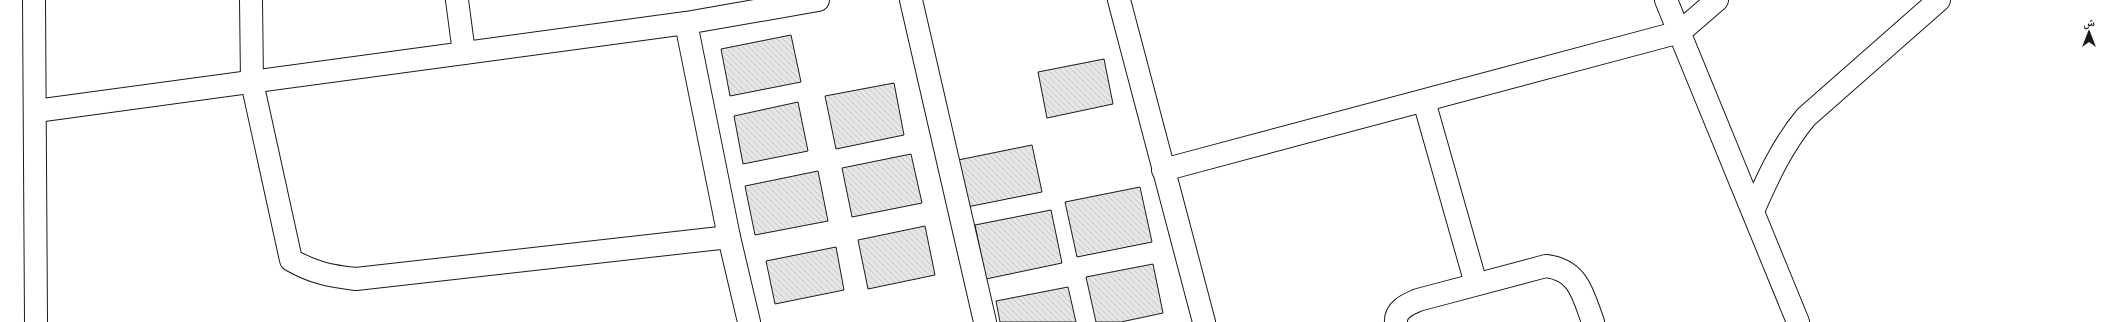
<svg xmlns="http://www.w3.org/2000/svg" width="2121" height="322" font-family="'PT Sans Narrow','Noto Naskh Arabic',sans-serif">
	<style>
		.building { fill: url(#building-back-hatch); stroke: #1a1a1a }
		.lines { fill: none; stroke-linecap: round; stroke-linejoin: round }
		.minor-casing { stroke: #1a1a1a; stroke-width: 24 }
		.minor { stroke: #fff; stroke-width: 22 }
	</style>
	<defs>
		<pattern id="building-back-hatch" width="6" height="6" patternUnits="userSpaceOnUse"><rect width="6" height="6" fill="#e6e6e6"/><path d="M-1 5l2 2M0 0l6 6M5-1l2 2" fill="none" stroke="#c5c5c5"/></pattern>
	</defs>
	<rect width="100%" height="100%" fill="#fff"/>
	<!-- building -->
	<g class="building">
		<path d="M791,35l10,47 -71,14 -9,-47z"/>
		<path d="M1104,59l9,45 -66,14 -9,-46z"/>
		<path d="M894,83l10,52 -68,14 -11,-53z"/>
		<path d="M798,102l10,49 -65,13 -9,-48z"/>
		<path d="M1032,145l10,47 -75,15 -9,-47z"/>
		<path d="M911,154l11,49 -70,14 -10,-49z"/>
		<path d="M818,171l10,50 -73,14 -10,-49z"/>
		<path d="M1140,187l12,55 -75,15 -12,-55z"/>
		<path d="M1051,210l11,53 -76,16 -11,-54z"/>
		<path d="M925,226l10,49 -67,14 -10,-49z"/>
		<path d="M836,247l8,43 -69,14 -9,-43z"/>
		<path d="M1153,264l10,49 -42,9h-25l-10,-45z"/>
		<path d="M1068,287l8,35h-76l-4,-21z"/>
	</g>
	<g class="lines">
		<defs>
			<g id="minor">
				<path d="M34,0l2,322"/>
				<path d="M251,0l1,82 39,178c23,13 39,16 65,19l373,-42"/>
				<path d="M457,0l7,53"/>
				<path d="M911,0l74,322"/>
				<path d="M1119,0l85,322"/>
				<path d="M1666,0l132,322"/>
				<path d="M686,23l43,214 20,85"/>
				<path d="M1424,101l52,183"/>
				<path d="M36,111l650,-88 132,-23"/>
				<path d="M1163,170l517,-138 37,-32"/>
				<path d="M1753,211c15,-34 29,-65 53,-94l133,-117"/>
				<path d="M1396,322c-1,-13 13,-18 22,-22l128,-34c33,4 37,29 47,56"/>
			</g>
		</defs>
		<!-- minor casing -->
		<use href="#minor" class="minor-casing"/>
		<!-- minor -->
		<use href="#minor" class="minor"/>
	</g>
	<!-- north arrow -->
	<g transform="translate(2089 32)" stroke="#ffffff" stroke-width="3" paint-order="stroke">
	<path d="M0-3L7 15L0 10L-7 15Z" fill="#1a1a1a"/>
	<text y="-6" font-size="11" font-weight="bold" text-anchor="middle" fill="#1a1a1a">ش</text>
	</g>
</svg>
